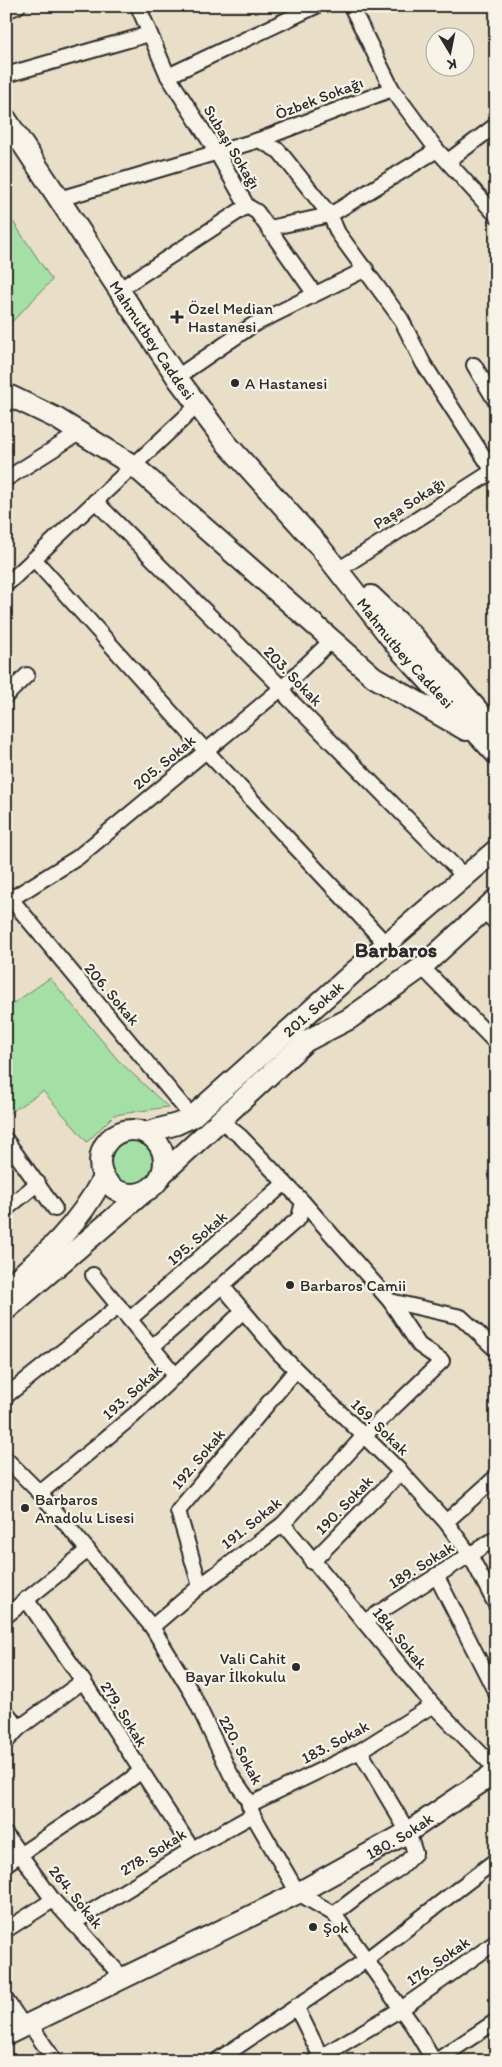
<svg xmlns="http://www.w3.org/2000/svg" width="502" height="2067" font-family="Itim,sans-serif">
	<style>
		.green { fill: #a4dfa6; stroke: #688568 }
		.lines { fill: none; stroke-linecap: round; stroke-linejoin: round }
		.street-casing { stroke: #2b2b2b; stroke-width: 18 }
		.secondary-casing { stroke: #2b2b2b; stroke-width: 24 }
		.street { stroke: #f7f3e8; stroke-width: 14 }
		.secondary { stroke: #f7f3e8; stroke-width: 20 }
		.poi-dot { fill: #2b2b2b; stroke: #f7f3e8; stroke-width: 2 }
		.labels { text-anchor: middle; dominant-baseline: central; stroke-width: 4.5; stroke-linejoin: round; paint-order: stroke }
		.street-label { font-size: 16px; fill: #2b2b2b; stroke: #f7f3e8 }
		.poi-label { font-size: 16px; fill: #2b2b2b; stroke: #f7f3e8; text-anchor: start }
		.district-label { font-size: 21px; font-weight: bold; fill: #2b2b2b; stroke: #f7f3e8 }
	</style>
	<rect width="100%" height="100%" fill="#e9dec8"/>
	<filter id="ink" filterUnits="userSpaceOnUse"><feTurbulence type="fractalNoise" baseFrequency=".02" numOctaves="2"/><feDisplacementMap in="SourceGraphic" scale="10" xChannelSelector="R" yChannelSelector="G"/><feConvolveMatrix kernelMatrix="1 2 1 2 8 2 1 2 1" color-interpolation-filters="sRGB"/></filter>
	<g filter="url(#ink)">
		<!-- green -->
		<g class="green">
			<path d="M6,211l46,69 -46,48z"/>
			<path d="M50,978l68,82 50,47 -54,8 -27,27 -44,-51 -37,24v-115l5,5z"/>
			<circle cx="132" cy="1163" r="24"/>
		</g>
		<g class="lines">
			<defs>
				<g id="street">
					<path d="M138,6l30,70 48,75 31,55 10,6 57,81"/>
					<path d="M351,6l41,83 45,61 59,65"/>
					<path d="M6,11l12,-5"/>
					<path d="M6,75l143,-41"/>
					<path d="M168,76l148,-70"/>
					<path d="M259,140l133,-51"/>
					<path d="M437,150l-107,65 8,18 63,86 22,44 70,108"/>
					<path d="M448,161l48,-36"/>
					<path d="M59,199l200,-59 20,11 51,64 -61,13"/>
					<path d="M120,289l127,-83"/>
					<path d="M474,365l22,37"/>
					<path d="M177,377l76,-52 113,-56"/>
					<path d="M6,479l73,-46"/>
					<path d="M95,501l187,187 6,10 177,179"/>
					<path d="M34,559l160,179 192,206"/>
					<path d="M341,568l155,-99"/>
					<path d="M6,585l192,-180"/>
					<path d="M6,696l21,-21"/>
					<path d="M6,893l186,224"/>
					<path d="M11,899l66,-41 205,-170 49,-47"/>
					<path d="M483,910l13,13"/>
					<path d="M422,967l74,76"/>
					<path d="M6,1140l49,69"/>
					<path d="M303,1202l87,99 71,16 35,33"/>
					<path d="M6,1209l32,-26"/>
					<path d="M93,1275l83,101"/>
					<path d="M223,1287l56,66 122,119 45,50 24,33 26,50"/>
					<path d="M131,1318l154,-135"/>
					<path d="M152,1347l147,-129 4,-16 -62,-65 -21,-17"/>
					<path d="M6,1396l113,-90"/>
					<path d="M6,1459l34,34 112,134 41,68 38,80 16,23 6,17 45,78 36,21 79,112 21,35"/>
					<path d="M40,1493l94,-78 108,-103"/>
					<path d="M446,1522l50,-45"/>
					<path d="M283,1524l150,181 63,64"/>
					<path d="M312,1562l89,-90"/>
					<path d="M436,1575l60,118"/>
					<path d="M200,1586l-22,-75 118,-141"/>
					<path d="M26,1599l57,82 109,168"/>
					<path d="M6,1616l82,-66"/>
					<path d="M364,1622l132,-84"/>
					<path d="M152,1627l48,-41 83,-62 81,-88 78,-75 -23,-16 -29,-44"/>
					<path d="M6,1712l13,16"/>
					<path d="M6,1742l13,-14 64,-47"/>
					<path d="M249,1805l111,-54 73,-46"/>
					<path d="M6,1835l47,65 69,77"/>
					<path d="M6,1864l109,-73 25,-19"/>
					<path d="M334,1914l30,-23 36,-23 15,-15 -7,-21 -48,-81"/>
					<path d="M73,1923l119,-74 61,-34"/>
					<path d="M6,1930l47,-30"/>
					<path d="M6,2000l18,26"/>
					<path d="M296,2006l27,55"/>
					<path d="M29,2023l26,38"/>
					<path d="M216,2061l150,-101 130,-100"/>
					<path d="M314,2061l87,-52 95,-67"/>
					<path d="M436,2061l60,-40"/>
				</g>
				<g id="secondary">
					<path id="s1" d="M6,119l172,260 48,64 93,103 81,104 96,104"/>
					<path d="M6,394l50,24 78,48 240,211 92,53"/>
					<path d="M371,596l42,40 83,95"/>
					<circle cx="132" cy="1162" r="32"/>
					<path id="s2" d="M145,1133l32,-9 15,-7 164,-147 140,-120"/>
					<path d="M162,1174l144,-133 43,-22 73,-52 74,-68"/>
					<path d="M6,1288c42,-36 71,-61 97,-110"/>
					<path d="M6,1310l138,-118"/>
					<path id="s3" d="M6,2035l292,-142 110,-61 88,-60"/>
				</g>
			</defs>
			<!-- street casing -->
			<use href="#street" class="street-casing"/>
			<!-- secondary casing -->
			<use href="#secondary" class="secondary-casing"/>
			<!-- street -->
			<use href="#street" class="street"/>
			<!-- secondary -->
			<use href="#secondary" class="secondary"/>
		</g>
	</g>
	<!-- markers -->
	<g class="poi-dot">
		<path d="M174.5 309.5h5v5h5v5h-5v5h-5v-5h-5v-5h5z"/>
		<circle cx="235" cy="383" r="5"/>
		<circle cx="290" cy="1285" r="5"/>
		<circle cx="25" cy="1508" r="5"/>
		<circle cx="296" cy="1667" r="5"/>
		<circle cx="313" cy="1927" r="5"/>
	</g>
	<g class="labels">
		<!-- street labels -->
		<g class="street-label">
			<text transform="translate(319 98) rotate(-21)">Özbek Sokağı</text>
			<text transform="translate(232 147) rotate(59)">Subaşı Sokağı</text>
			<text stroke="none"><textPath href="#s1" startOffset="265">Mahmutbey Caddesi</textPath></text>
			<text transform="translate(409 503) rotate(-33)">Paşa Sokağı</text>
			<text stroke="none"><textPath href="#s1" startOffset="668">Mahmutbey Caddesi</textPath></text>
			<text transform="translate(293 676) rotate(46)">203. Sokak</text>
			<text transform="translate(164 762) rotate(-40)">205. Sokak</text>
			<text transform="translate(112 994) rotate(50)">206. Sokak</text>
			<text stroke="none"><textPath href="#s2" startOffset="212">201. Sokak</textPath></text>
			<text transform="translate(197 1238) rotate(-41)">195. Sokak</text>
			<text transform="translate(132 1392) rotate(-42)">193. Sokak</text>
			<text transform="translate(380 1427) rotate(44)">169. Sokak</text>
			<text transform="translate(198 1459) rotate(-50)">192. Sokak</text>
			<text transform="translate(344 1505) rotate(-46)">190. Sokak</text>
			<text transform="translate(251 1523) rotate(-39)">191. Sokak</text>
			<text transform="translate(421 1565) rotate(-32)">189. Sokak</text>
			<text transform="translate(400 1638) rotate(50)">184. Sokak</text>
			<text transform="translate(124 1714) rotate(58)">279. Sokak</text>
			<text transform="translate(335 1742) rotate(-28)">183. Sokak</text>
			<text transform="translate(241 1750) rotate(62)">220. Sokak</text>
			<text stroke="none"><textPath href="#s3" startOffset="441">180. Sokak</textPath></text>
			<text transform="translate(153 1852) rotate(-32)">278. Sokak</text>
			<text transform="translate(76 1897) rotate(51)">264. Sokak</text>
			<text transform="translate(438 1961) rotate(-35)">176. Sokak</text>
		</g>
		<!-- poi labels -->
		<g class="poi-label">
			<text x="188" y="308">Özel Median<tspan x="188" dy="18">Hastanesi</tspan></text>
			<text x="245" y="383">A Hastanesi</text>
			<text x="300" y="1285">Barbaros Camii</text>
			<text x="35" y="1499">Barbaros<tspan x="35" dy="18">Anadolu Lisesi</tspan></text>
			<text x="286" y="1658" text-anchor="end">Vali Cahit<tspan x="286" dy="18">Bayar İlkokulu</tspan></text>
			<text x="323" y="1927">Şok</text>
		</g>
		<!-- district labels -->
		<g class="district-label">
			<text x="396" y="949">Barbaros</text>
		</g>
	</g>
	<!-- margin -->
	<rect width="502" height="2067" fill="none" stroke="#f7f3e8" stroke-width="25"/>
	<rect x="12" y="12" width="477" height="2042" fill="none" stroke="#2b2b2b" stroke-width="2" filter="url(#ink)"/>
	<!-- north arrow -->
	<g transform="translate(450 52) rotate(170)"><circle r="24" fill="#f7f3e8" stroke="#a5a39c"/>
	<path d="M0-4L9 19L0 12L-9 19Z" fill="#2b2b2b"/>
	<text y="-8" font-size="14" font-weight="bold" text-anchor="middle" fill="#2b2b2b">K</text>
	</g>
</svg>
